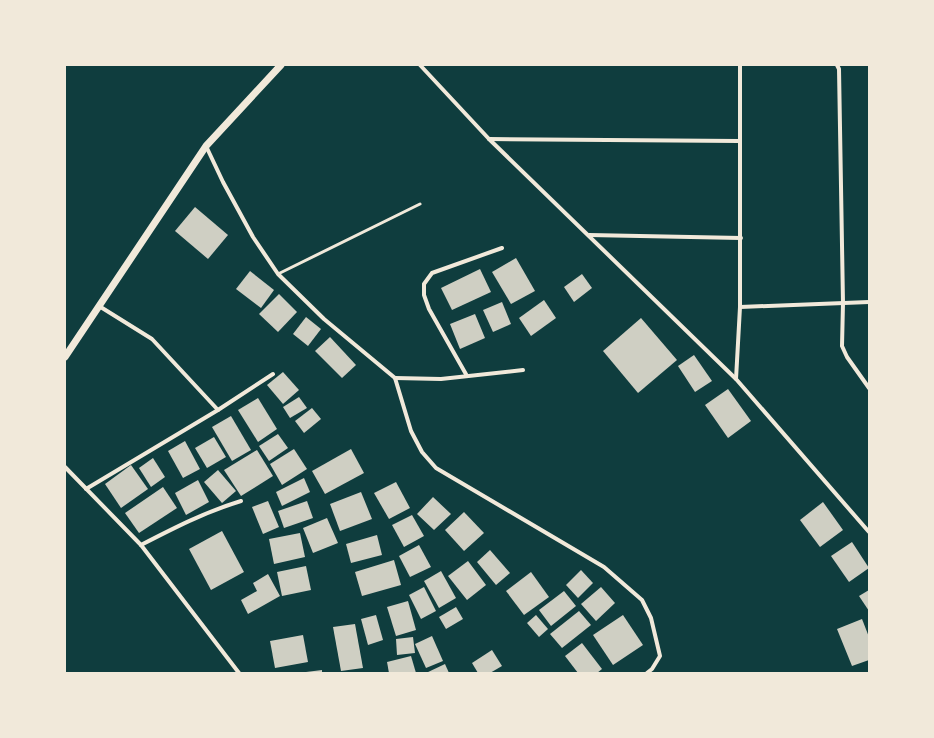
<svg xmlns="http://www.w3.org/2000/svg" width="934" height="738" font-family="Overpass,sans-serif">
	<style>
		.building { fill: #cfcfc3 }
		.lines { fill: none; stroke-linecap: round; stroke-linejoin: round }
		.service { stroke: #f1e9da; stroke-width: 3 }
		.minor { stroke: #f1e9da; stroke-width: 4 }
		.tertiary { stroke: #f1e9da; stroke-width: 7 }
	</style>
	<rect width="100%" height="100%" fill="#0f3d3e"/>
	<!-- building -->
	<g class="building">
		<path d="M195,207l33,28 -20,24 -33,-28z"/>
		<path d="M516,258l19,33 -24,13 -19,-32z"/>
		<path d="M480,269l11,23 -39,18 -11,-22z"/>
		<path d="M250,271l24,19 -13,18 -25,-19z"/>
		<path d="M582,274l10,14 -18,14 -10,-15z"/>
		<path d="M279,294l18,18 -19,20 -19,-18z"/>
		<path d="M544,300l12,18 -25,18 -12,-18z"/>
		<path d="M502,302l9,22 -18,8 -10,-22z"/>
		<path d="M475,314l10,24 -25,11 -10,-25z"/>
		<path d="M306,317l15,12 -13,17 -15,-12z"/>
		<path d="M641,318l36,42 -39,33 -35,-42z"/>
		<path d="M330,337l26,28 -14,13 -27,-27z"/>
		<path d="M694,355l18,26 -17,11 -17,-26z"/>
		<path d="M283,372l16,18 -16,14 -16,-19z"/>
		<path d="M728,389l23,32 -23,17 -23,-33z"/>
		<path d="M299,397l8,11 -17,10 -7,-11z"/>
		<path d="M258,398l19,31 -19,13 -20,-32z"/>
		<path d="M312,408l9,11 -17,14 -9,-12z"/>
		<path d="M231,416l20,34 -19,11 -20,-34z"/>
		<path d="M278,434l10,14 -19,13 -10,-15z"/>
		<path d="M214,437l12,20 -19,11 -12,-20z"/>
		<path d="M185,441l15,28 -17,9 -15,-27z"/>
		<path d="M294,449l13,20 -25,16 -12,-21z"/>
		<path d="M351,449l13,24 -39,21 -13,-23z"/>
		<path d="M257,450l16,26 -32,20 -17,-26z"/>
		<path d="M153,458l12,19 -14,10 -12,-19z"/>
		<path d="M131,465l17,24 -27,19 -16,-24z"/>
		<path d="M218,470l18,21 -14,12 -18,-21z"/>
		<path d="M304,478l6,14 -28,14 -6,-14z"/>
		<path d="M198,480l11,22 -23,13 -11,-22z"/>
		<path d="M396,482l14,26 -21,11 -15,-26z"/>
		<path d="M163,487l14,21 -38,25 -14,-20z"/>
		<path d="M361,492l11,27 -32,12 -10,-27z"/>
		<path d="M433,497l18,17 -17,16 -17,-16z"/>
		<path d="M268,501l11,26 -16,7 -11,-27z"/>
		<path d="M307,501l6,17 -29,10 -6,-17z"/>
		<path d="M823,502l20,28 -23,17 -20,-27z"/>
		<path d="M464,512l20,21 -20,18 -19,-21z"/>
		<path d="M412,515l12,21 -20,11 -12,-22z"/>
		<path d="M327,518l11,25 -25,10 -10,-25z"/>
		<path d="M222,531l22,41 -33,18 -22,-41z"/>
		<path d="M300,533l5,24 -31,7 -5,-25z"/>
		<path d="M377,535l5,20 -31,8 -5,-19z"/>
		<path d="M852,542l17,26 -20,14 -18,-26z"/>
		<path d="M419,545l12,22 -21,10 -11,-21z"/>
		<path d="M490,550l20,23 -14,12 -19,-23z"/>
		<path d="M394,560l7,25 -39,11 -7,-24z"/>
		<path d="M468,561l18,24 -19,15 -19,-24z"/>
		<path d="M306,566l5,24 -29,6 -5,-24z"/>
		<path d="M581,570l12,13 -15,15 -12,-13z"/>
		<path d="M441,571l15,27 -17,10 -15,-27z"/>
		<path d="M531,572l18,25 -25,18 -18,-24z"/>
		<path d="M268,574l12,22 -32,18 -7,-14 16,-9 -4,-8z"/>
		<path d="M424,587l12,24 -15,8 -12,-24z"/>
		<path d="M601,587l14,16 -19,18 -15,-17z"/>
		<path d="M869,590v21l-10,-15z"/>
		<path d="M564,591l12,15 -25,20 -12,-16z"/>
		<path d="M408,601l8,29 -20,6 -9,-29z"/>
		<path d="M456,607l7,12 -17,10 -7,-12z"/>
		<path d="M579,611l12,14 -29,23 -12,-14z"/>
		<path d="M376,615l7,25 -15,5 -7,-26z"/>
		<path d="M536,615l12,14 -9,8 -12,-14z"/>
		<path d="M623,615l20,30 -30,20 -20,-30z"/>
		<path d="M862,619l7,18v23l-17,6 -15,-37z"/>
		<path d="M355,624l8,44 -22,3 -8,-44z"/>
		<path d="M303,635l5,27 -33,6 -5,-27z"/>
		<path d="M432,636l11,25 -17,7 -11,-24z"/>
		<path d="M413,637l2,16 -18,2 -1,-16z"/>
		<path d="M582,643l20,26 -5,4h-19l-13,-17z"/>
		<path d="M492,650l10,16 -12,7h-12l-6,-10z"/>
		<path d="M411,656l5,17h-27l-2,-11z"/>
		<path d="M445,664l4,9h-23z"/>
		<path d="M322,670v3h-16v-1z"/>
	</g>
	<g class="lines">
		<!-- service -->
		<path class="service" d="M278,274l142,-70"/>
		<!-- minor -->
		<g class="minor">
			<path d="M420,65l69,74 247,240 133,153"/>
			<path d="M837,65l2,4 4,234 -1,43 5,11 22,31"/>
			<path d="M489,139l250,2"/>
			<path d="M206,146l17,36 30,55 25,37 46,45 71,59 16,53 11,21 14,16 168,99 38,33 9,18 9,38 -8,13 -5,4"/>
			<path d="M589,235l152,3"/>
			<path d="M99,306l53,33 66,71"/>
			<path d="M740,307l129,-5"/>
			<path d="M467,376l-38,-67 -5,-14v-11l8,-11 70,-25"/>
			<path d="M395,378l46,1 82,-9"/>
			<path d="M736,379l4,-72v-242"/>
			<path d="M65,467l76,78 98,128"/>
			<path d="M86,489l132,-79 55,-36"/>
			<path d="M141,545c33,-17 64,-33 100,-44"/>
		</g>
		<!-- tertiary -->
		<path class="tertiary" d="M65,357l141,-211 75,-81"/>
	</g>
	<!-- border -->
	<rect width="934" height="738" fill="none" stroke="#f1e9da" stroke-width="132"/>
</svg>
